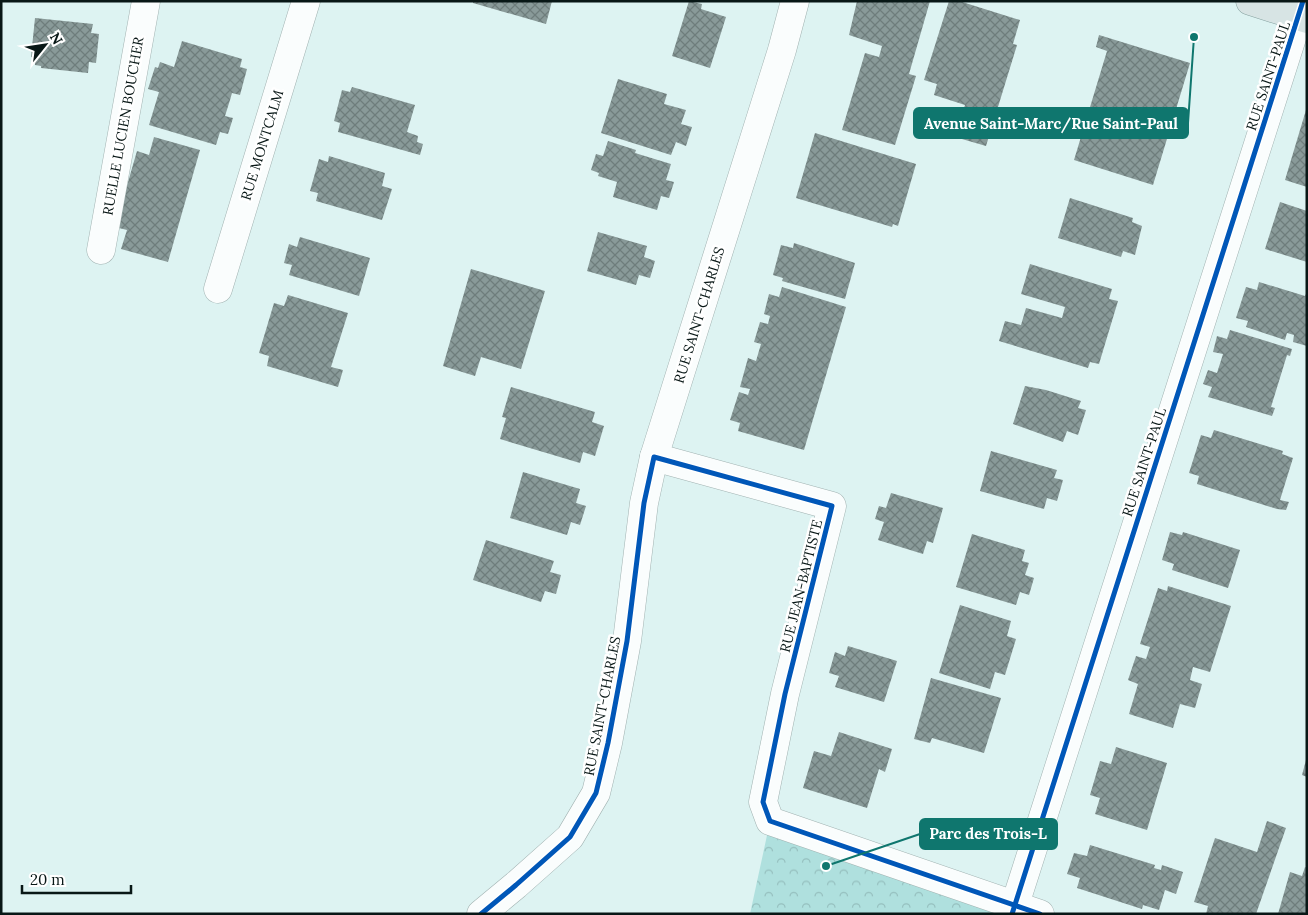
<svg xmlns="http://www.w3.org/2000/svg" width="1308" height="915" font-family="Lora,serif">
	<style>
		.forest { fill: url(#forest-crowns) }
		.building { fill: url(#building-cross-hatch) }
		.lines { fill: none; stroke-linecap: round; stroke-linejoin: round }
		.street-casing { stroke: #a1b2b1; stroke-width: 29 }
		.primary-casing { stroke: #84a09f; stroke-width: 29 }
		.street { stroke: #fafdfd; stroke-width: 28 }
		.primary { stroke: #d7e4e4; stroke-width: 28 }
		.cycleway-casing { stroke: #fff; stroke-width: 8 }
		.cycleway { stroke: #0057b8; stroke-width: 5 }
		.labels { text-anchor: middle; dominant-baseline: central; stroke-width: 5; stroke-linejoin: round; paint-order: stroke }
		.street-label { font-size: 14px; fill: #081716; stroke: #fff }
		.leader { fill: none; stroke: #0f766e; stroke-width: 2 }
		.callout-dot { fill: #0f766e; stroke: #fff; stroke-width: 2 }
		.callout { fill: #0f766e; stroke: #0f766e; stroke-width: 2 }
		.callout-label { font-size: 15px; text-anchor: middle; font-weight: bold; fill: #fff }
	</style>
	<defs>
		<pattern id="forest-crowns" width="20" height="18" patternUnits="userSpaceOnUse" patternTransform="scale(1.25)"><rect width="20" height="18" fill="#afe0de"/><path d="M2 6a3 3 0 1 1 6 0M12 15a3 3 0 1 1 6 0" fill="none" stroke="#95bfbe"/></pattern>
		<pattern id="building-cross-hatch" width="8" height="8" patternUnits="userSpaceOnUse" patternTransform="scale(1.25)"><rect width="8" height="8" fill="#899a99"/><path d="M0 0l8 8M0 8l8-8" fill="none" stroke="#6e7d7c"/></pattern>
	</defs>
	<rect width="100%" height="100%" fill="#ddf3f2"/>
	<!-- forest -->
	<path class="forest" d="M769,826l245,80 41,8h-305z"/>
	<!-- building -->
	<g class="building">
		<path d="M473,1h79l-6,23 -73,-21z"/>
		<path d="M689,1l13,3 -1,5 25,8 -16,51 -38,-12z"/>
		<path d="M857,1h73l-21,73 7,2 -21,69 -53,-15 23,-77 14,4 3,-11 -33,-11z"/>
		<path d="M949,1h10l61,19 -7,24 4,1 -31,101 -31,-9 10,-32 -31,-10 3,-11 -13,-4z"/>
		<path d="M35,18l58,6 -2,9 8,1 -3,29 -7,-1 -1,11 -47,-5v-2l-6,-1v-7l-4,-1z"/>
		<path d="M1099,35l91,28 -37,122 -79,-25 33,-109 -11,-4z"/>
		<path d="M182,41l60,18 -2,8 7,2 -7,26 -8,-2 -2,7 -5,16 8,2 -5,16 -8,-2 -4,13 -67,-20 10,-33 -11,-3 7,-22 3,1 2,-6 14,5z"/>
		<path d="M618,79l49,15 -3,10 22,6 -5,14 11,3 -6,19 -10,-4 -5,13 -70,-22z"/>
		<path d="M352,87l63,18 -8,27 11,4 -1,6 6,2 -3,11 -82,-23 2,-9 -6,-2 8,-31 8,2z"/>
		<path d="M1306,110h1v77l-22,-7z"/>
		<path d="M815,133l101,31 -18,62 -5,-2 -1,3 -96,-29z"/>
		<path d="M154,137l46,13 -32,112 -47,-13 6,-19 -12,-3 22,-76 12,4z"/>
		<path d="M608,141l28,9 -1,3 36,11 -5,16 8,2 -5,16 -8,-2 -4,14 -44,-13 4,-15 -19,-6 1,-3 -8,-3 5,-16 7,2z"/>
		<path d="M329,156l56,17 -3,13 10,3 -10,31 -66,-19 2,-8 -8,-2 9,-32 9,3z"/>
		<path d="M1070,198l63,20 -1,4 10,4 -7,29 -12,-4 -2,6 -63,-19z"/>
		<path d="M1280,202l27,9v51l-42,-13z"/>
		<path d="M598,232l49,14 -3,11 11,4 -5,17 -11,-3 -3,10 -49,-14z"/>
		<path d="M300,237l70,21 -11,38 -70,-21 3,-10 -8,-2 5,-19 8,3z"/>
		<path d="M794,243l61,20 -10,36 -63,-18 1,-3 -10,-3 8,-30 12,3z"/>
		<path d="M1030,264l82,25 -3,10 9,2 -19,63 -9,-2 -2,6 -89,-27 6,-20 16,4 5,-17 36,10 3,-11 -44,-13z"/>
		<path d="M471,269l74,22 -24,78 -40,-12 -6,19 -32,-10z"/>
		<path d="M1259,282l46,14 2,-4v54l-14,-4 1,-7 -7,-2 -2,7 -39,-13 2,-6 -12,-3 10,-31 11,3z"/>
		<path d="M782,287l64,20 -42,143 -66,-19 2,-8 -10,-3 9,-28 9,3 2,-6 -10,-2 8,-29 8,3 5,-17 -7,-2 6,-20 8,2 2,-8 -6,-2 5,-20 10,3z"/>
		<path d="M288,295l60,18 -17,54 12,3 -5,17 -71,-21 2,-10 -10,-3 15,-50 10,3z"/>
		<path d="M1230,330l62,19 -2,7 -3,-1 -16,52 4,1 -3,8 -64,-19 4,-10 -9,-3 5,-14 9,3 6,-19 -10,-2 4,-16 10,3z"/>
		<path d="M1025,386l21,4 35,11 -3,7 8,2 -8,25 -11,-4 -4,11 -50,-18z"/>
		<path d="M511,387l84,25 -3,10 12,4 -9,30 -12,-4 -3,11 -80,-24 6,-21 -4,-1z"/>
		<path d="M1214,430l69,21 -1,3 11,4 -13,42 9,2 -3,8 -9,-1 -80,-25 2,-8 -10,-3 12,-38 10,3z"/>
		<path d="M991,451l66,19 -3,8 9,2 -6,21 -10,-3 -3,11 -64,-18z"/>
		<path d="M523,472l57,17 -4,14 10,3 -6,19 -9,-3 -4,13 -57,-17z"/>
		<path d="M891,493l52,15 -10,35 -6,-2 -4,13 -45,-14 6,-18 -9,-3 4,-13 7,2z"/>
		<path d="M1170,532l12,3 1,-3 57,18 -12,38 -56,-18 2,-6 -12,-4z"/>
		<path d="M972,534l53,16 -3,11 7,2 -4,12 9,3 -5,17 -9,-3 -4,13 -60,-18z"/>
		<path d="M486,540l68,21 -4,11 11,3 -5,19 -11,-3 -4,11 -68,-22z"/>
		<path d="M1168,586l63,20 -21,66 -17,-5 -3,13 12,4 -7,24 -15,-4 -7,24 -44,-14 9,-30 -10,-4 8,-24 10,3 4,-12 -10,-3 18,-56 9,3z"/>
		<path d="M960,605l51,16 -4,15 9,3 -11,36 -10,-3 -5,17 -51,-16z"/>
		<path d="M848,646l49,15 -13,41 -49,-15 4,-11 -10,-3 6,-21 10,4z"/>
		<path d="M931,678l70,20 -17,55 -52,-15 -2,5 -16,-4z"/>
		<path d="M839,732l53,17 -7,23 -6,-3 -12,39 -64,-20 11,-37 17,5z"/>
		<path d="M1116,747l51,16 -20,67 -52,-16 5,-16 -10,-3 10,-34 11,3z"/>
		<path d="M1306,760h1v17l-5,-2z"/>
		<path d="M1267,821l19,7 -30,86h-50l2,-8 -14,-4 21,-64 42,14z"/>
		<path d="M1090,845l65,20 -1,3 7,2 1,-5 21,7 -7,22 -11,-4 -6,20 -16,-5 -1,4 -65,-21 3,-10 -13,-4 7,-21 13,3z"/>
		<path d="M1305,867l2,1v46h-29l12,-42 12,4z"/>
	</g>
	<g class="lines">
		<defs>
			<g id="street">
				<path d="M101,250l45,-249"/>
				<path d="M218,289l88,-288"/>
				<path d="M654,457l178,49 -47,188 -22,108 7,19 270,93"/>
				<path d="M481,914l35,-29 54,-48 26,-44 12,-50 19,-102 17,-138 10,-46 128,-407 13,-49"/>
				<path d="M1012,914l287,-898"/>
			</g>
			<path id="primary" d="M1250,1l57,18"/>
		</defs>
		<!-- street casing -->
		<use href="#street" class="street-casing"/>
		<!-- primary casing -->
		<use href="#primary" class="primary-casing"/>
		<!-- street -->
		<use href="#street" class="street"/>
		<!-- primary -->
		<use href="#primary" class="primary"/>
		<defs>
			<g id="cycleway">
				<path d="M481,914l35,-29 54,-48 26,-44 12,-50 19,-102 17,-138 10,-46 178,49 -47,188 -22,108 7,19 270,93"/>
				<path d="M1012,914l291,-913"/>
			</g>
		</defs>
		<!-- cycleway casing -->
		<use href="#cycleway" class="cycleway-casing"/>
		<!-- cycleway -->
		<use href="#cycleway" class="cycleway"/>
	</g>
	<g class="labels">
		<!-- street labels -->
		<g class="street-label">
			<text transform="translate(1268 76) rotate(-72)">RUE SAINT-PAUL</text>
			<text transform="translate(123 126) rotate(-80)">RUELLE LUCIEN BOUCHER</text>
			<text transform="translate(262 145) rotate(-73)">RUE MONTCALM</text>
			<text transform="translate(699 315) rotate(-73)">RUE SAINT-CHARLES</text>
			<text transform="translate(1144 462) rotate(-72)">RUE SAINT-PAUL</text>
			<text transform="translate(801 586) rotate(-76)">RUE JEAN-BAPTISTE</text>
			<text transform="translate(602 706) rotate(-79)">RUE SAINT-CHARLES</text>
		</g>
	</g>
	<!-- callouts -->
	<path class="leader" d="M1194 37L1188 123M826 866L920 834"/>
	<g class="callout-dot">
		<circle cx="1194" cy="37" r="5"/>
		<circle cx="826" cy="866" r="5"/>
	</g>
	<g class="callout">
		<rect x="914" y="108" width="274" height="30" rx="5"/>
		<rect x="920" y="819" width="137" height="30" rx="5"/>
	</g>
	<g class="callout-label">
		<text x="1051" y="129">Avenue Saint-Marc/Rue Saint-Paul</text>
		<text x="988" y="839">Parc des Trois-L</text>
	</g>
	<!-- border -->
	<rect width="1308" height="915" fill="none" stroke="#081716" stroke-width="5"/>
	<!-- north arrow -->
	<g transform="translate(45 45) rotate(60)" stroke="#ffffff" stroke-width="4" paint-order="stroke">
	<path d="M0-4L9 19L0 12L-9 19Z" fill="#081716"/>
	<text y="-8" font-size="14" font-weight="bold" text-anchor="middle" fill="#081716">N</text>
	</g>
	<!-- scale -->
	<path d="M22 885v8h109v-8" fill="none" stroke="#081716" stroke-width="2.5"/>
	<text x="30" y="885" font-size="15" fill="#081716" stroke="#ffffff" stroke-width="4" paint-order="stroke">20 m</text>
</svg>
